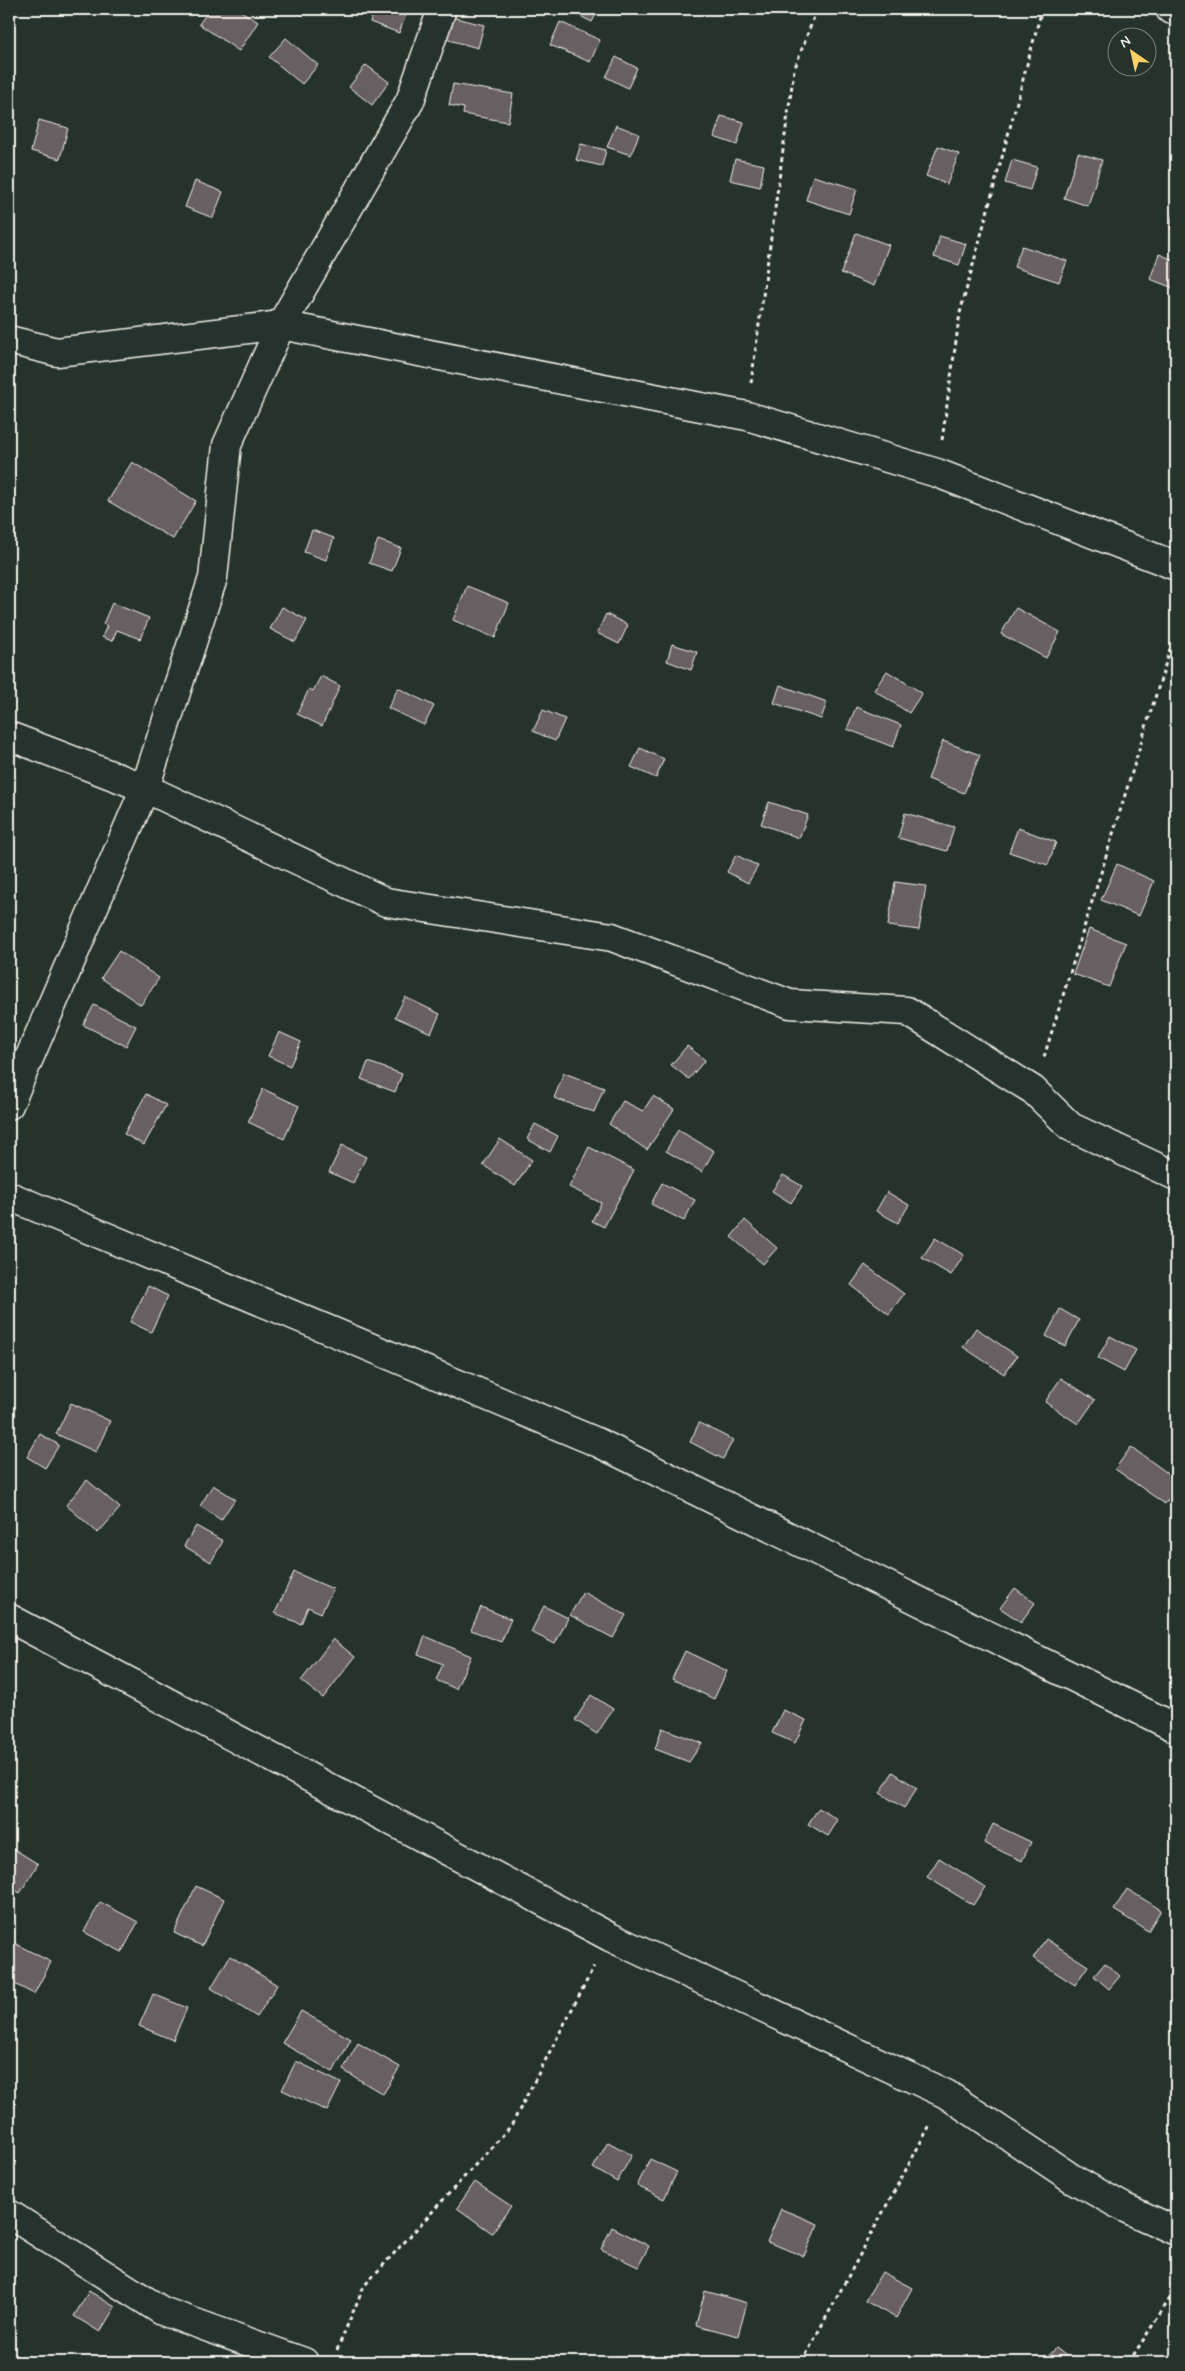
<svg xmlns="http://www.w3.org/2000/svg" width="1185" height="2371" font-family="Mynerve,sans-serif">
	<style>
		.building { fill: #685e62; stroke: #f4f1e8 }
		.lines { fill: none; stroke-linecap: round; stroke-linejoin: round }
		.minor-casing { stroke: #f4f1e8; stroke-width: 31 }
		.path { stroke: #f4f1e8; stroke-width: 3; stroke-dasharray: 4 4; stroke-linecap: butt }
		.minor { stroke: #26332d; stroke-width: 28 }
	</style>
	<rect width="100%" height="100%" fill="#26332d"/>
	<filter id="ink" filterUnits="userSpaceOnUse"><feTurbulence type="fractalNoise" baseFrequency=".02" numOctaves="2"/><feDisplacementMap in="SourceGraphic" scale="10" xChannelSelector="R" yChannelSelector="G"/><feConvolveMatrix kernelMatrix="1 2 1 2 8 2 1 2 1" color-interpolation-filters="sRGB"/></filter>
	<g filter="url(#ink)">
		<!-- building -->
		<g class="building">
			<path d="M210,9h28l20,13 -19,29 -40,-27z"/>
			<path d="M375,9h33l-9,24 -29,-11z"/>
			<path d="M571,9h28l-7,13 -22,-11z"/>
			<path d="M444,15l40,10 -6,23 -40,-11z"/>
			<path d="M560,22l40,18 -10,22 -40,-17z"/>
			<path d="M286,38l32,27 -16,19 -33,-27z"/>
			<path d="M616,57l21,11 -9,20 -22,-11z"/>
			<path d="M366,65l23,17 -17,23 -23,-18z"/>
			<path d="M453,84l60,10 -5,28 -45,-8 1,-6 -15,-3z"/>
			<path d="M721,116l23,6 -7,23 -23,-8z"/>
			<path d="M39,120l29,8 -8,31 -29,-8z"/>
			<path d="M616,125l23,9 -8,21 -24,-8z"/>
			<path d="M581,144l25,6 -4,16 -26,-6z"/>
			<path d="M938,146l21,8 -12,30 -21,-8z"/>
			<path d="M1078,153l24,7 -14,46 -24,-8z"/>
			<path d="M735,159l29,6 -4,22 -30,-7z"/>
			<path d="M1012,160l25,7 -7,23 -25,-7z"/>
			<path d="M813,176l44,13 -8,25 -43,-14z"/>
			<path d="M195,181l28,11 -10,26 -28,-11z"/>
			<path d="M1174,208h2v21l-6,-1z"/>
			<path d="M856,233l33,12 -15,41 -33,-13z"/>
			<path d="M940,236l26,8 -7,21 -25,-8z"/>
			<path d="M1022,246l45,15 -8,21 -45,-15z"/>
			<path d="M1159,254l17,7v28l-26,-10z"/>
			<path d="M132,462l64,39 -23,38 -65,-38z"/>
			<path d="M312,530l22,8 -8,22 -22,-8z"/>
			<path d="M378,540l23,8 -9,23 -23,-8z"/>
			<path d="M467,586l42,17 -14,35 -42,-18z"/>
			<path d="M112,603l37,15 -9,21 -23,-9 -5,11 -10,-4 5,-11 -4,-2z"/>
			<path d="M282,607l25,13 -12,22 -25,-13z"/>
			<path d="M1016,608l44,24 -14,26 -45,-24z"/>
			<path d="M606,614l22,11 -9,19 -22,-11z"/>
			<path d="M672,644l25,8 -6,18 -24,-9z"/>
			<path d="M887,671l35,22 -13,20 -35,-23z"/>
			<path d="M321,676l19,10 -18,40 -25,-12 12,-25 4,2z"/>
			<path d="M780,685l47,17 -6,17 -47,-16z"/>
			<path d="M398,688l36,18 -10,19 -36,-17z"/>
			<path d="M856,707l45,18 -8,22 -46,-18z"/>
			<path d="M543,710l22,9 -10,22 -22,-10z"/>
			<path d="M943,741l37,14 -16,38 -36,-14z"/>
			<path d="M640,748l24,11 -8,19 -25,-11z"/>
			<path d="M769,802l39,13 -9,23 -38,-14z"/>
			<path d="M905,813l49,14 -7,24 -49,-13z"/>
			<path d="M1018,828l38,14 -8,23 -39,-13z"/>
			<path d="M736,855l22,11 -10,17 -21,-11z"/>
			<path d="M1117,864l37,17 -15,35 -38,-16z"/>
			<path d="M895,882l31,4 -7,44 -31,-4z"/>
			<path d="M1089,929l37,14 -17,44 -36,-13z"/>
			<path d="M119,951l40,27 -18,27 -40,-27z"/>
			<path d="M405,997l35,17 -9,19 -36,-16z"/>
			<path d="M94,1005l42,21 -10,20 -43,-21z"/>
			<path d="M279,1032l22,10 -11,24 -22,-10z"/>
			<path d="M687,1046l18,14 -16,19 -18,-14z"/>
			<path d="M368,1062l34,12 -7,18 -34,-13z"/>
			<path d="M564,1073l40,15 -10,24 -40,-14z"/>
			<path d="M263,1089l36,17 -15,33 -36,-17z"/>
			<path d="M146,1094l20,11 -22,40 -20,-11z"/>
			<path d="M653,1096l21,13 -27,41 -38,-26 14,-23 20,10z"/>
			<path d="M535,1124l23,12 -8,16 -23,-13z"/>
			<path d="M678,1130l36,21 -12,21 -36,-21z"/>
			<path d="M500,1139l32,21 -17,26 -32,-21z"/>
			<path d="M342,1145l24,12 -13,26 -24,-11z"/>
			<path d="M589,1147l45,23 -30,57 -12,-6 9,-18 -32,-16z"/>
			<path d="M783,1175l19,11 -11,17 -19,-12z"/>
			<path d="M662,1183l33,17 -11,21 -33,-17z"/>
			<path d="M887,1192l22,13 -11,18 -22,-12z"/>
			<path d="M745,1220l32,28 -14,16 -32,-27z"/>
			<path d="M935,1238l29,17 -13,20 -29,-17z"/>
			<path d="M865,1265l39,29 -15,20 -38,-29z"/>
			<path d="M148,1286l20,10 -17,36 -21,-10z"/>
			<path d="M1060,1309l19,11 -14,26 -19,-10z"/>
			<path d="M976,1328l41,28 -13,18 -41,-27z"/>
			<path d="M1110,1336l26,14 -12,22 -26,-14z"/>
			<path d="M1061,1378l34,22 -17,24 -33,-22z"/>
			<path d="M71,1403l39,18 -14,31 -40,-18z"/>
			<path d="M699,1423l34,17 -10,19 -33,-17z"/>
			<path d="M40,1434l19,11 -14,23 -18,-11z"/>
			<path d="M1131,1447l45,32v9l-11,16 -50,-35z"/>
			<path d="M87,1480l33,28 -22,25 -32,-28z"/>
			<path d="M213,1485l22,14 -14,21 -21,-14z"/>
			<path d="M196,1526l27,15 -12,21 -27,-16z"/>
			<path d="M294,1572l39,17 -12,24 -13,-6 -7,17 -26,-11z"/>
			<path d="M1015,1588l20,15 -14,19 -21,-14z"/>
			<path d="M583,1592l43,23 -13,23 -43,-23z"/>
			<path d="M544,1606l24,12 -13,26 -24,-12z"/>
			<path d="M481,1607l30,12 -10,23 -30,-12z"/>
			<path d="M425,1636l46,20 -15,33 -20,-9 7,-16 -25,-10z"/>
			<path d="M333,1639l22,18 -32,41 -22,-17z"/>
			<path d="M685,1651l42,20 -13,28 -42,-20z"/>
			<path d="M591,1695l22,14 -16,25 -22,-14z"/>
			<path d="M783,1710l23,10 -11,23 -23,-10z"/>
			<path d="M662,1728l40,15 -13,19 -34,-13z"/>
			<path d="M893,1772l24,16 -13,20 -24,-15z"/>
			<path d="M819,1808l19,12 -10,16 -20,-12z"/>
			<path d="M993,1824l38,18 -9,19 -38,-18z"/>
			<path d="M9,1846l29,18 -18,29 -11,-7z"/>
			<path d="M939,1858l46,29 -12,18 -46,-28z"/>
			<path d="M196,1886l28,13 -22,47 -28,-13z"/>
			<path d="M1127,1889l34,21 -13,21 -34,-21z"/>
			<path d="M100,1902l38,20 -16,30 -38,-20z"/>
			<path d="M1046,1939l42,27 -13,19 -42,-27z"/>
			<path d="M12,1942l39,20 -17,32 -25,-13v-34z"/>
			<path d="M230,1956l47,29 -20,32 -46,-29z"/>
			<path d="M1105,1963l15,13 -11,13 -15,-13z"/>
			<path d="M153,1994l34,14 -14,32 -34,-14z"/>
			<path d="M301,2011l50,28 -18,33 -51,-29z"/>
			<path d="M358,2043l42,24 -17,27 -40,-24z"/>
			<path d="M296,2061l45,22 -14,28 -45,-21z"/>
			<path d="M608,2142l24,13 -15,27 -24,-14z"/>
			<path d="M650,2159l27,13 -13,27 -27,-13z"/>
			<path d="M475,2182l36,24 -19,27 -35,-25z"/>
			<path d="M781,2209l37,15 -14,32 -37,-14z"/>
			<path d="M612,2227l37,19 -11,21 -37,-18z"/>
			<path d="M882,2272l30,16 -16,30 -31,-17z"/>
			<path d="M89,2291l26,16 -15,25 -26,-16z"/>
			<path d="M705,2291l42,12 -9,33 -42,-11z"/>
			<path d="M1056,2348l18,14h-20l-6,-5z"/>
		</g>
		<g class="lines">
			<defs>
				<g id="minor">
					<path d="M1170,9l6,2"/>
					<path d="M9,340l48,12 224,-27 466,91 190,57 239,93"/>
					<path d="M9,736l136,52 241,114 226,35 178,67 117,7 126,79 38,37 105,49"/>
					<path d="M9,1105l136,-317 68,-210 14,-133 54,-120 129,-224 32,-92"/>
					<path d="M9,1196l590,247 577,285"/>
					<path d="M9,1618l601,319 336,157 127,85 52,29 51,23"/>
					<path d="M9,2214l153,97 142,51"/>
				</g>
			</defs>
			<!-- minor casing -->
			<use href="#minor" class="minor-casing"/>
			<!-- path -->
			<g class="path">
				<path d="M751,383l43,-313 23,-61"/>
				<path d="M942,440l18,-127 82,-304"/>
				<path d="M1044,1057l132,-427"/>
				<path d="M337,2350l27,-64 147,-160 83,-159"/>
				<path d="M802,2362l128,-237"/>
				<path d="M1129,2362l47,-73"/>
			</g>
			<!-- minor -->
			<use href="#minor" class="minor"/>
		</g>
	</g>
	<!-- margin -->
	<rect width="1185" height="2371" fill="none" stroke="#26332d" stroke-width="30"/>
	<rect x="15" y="15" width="1155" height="2341" fill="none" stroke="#f4f1e8" stroke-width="2" filter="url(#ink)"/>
	<!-- north arrow -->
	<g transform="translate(1132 52) rotate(326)"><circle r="24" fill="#26332d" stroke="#787f78"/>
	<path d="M0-4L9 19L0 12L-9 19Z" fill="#ffd166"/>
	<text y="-8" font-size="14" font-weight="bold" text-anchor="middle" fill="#f4f1e8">N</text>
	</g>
</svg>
